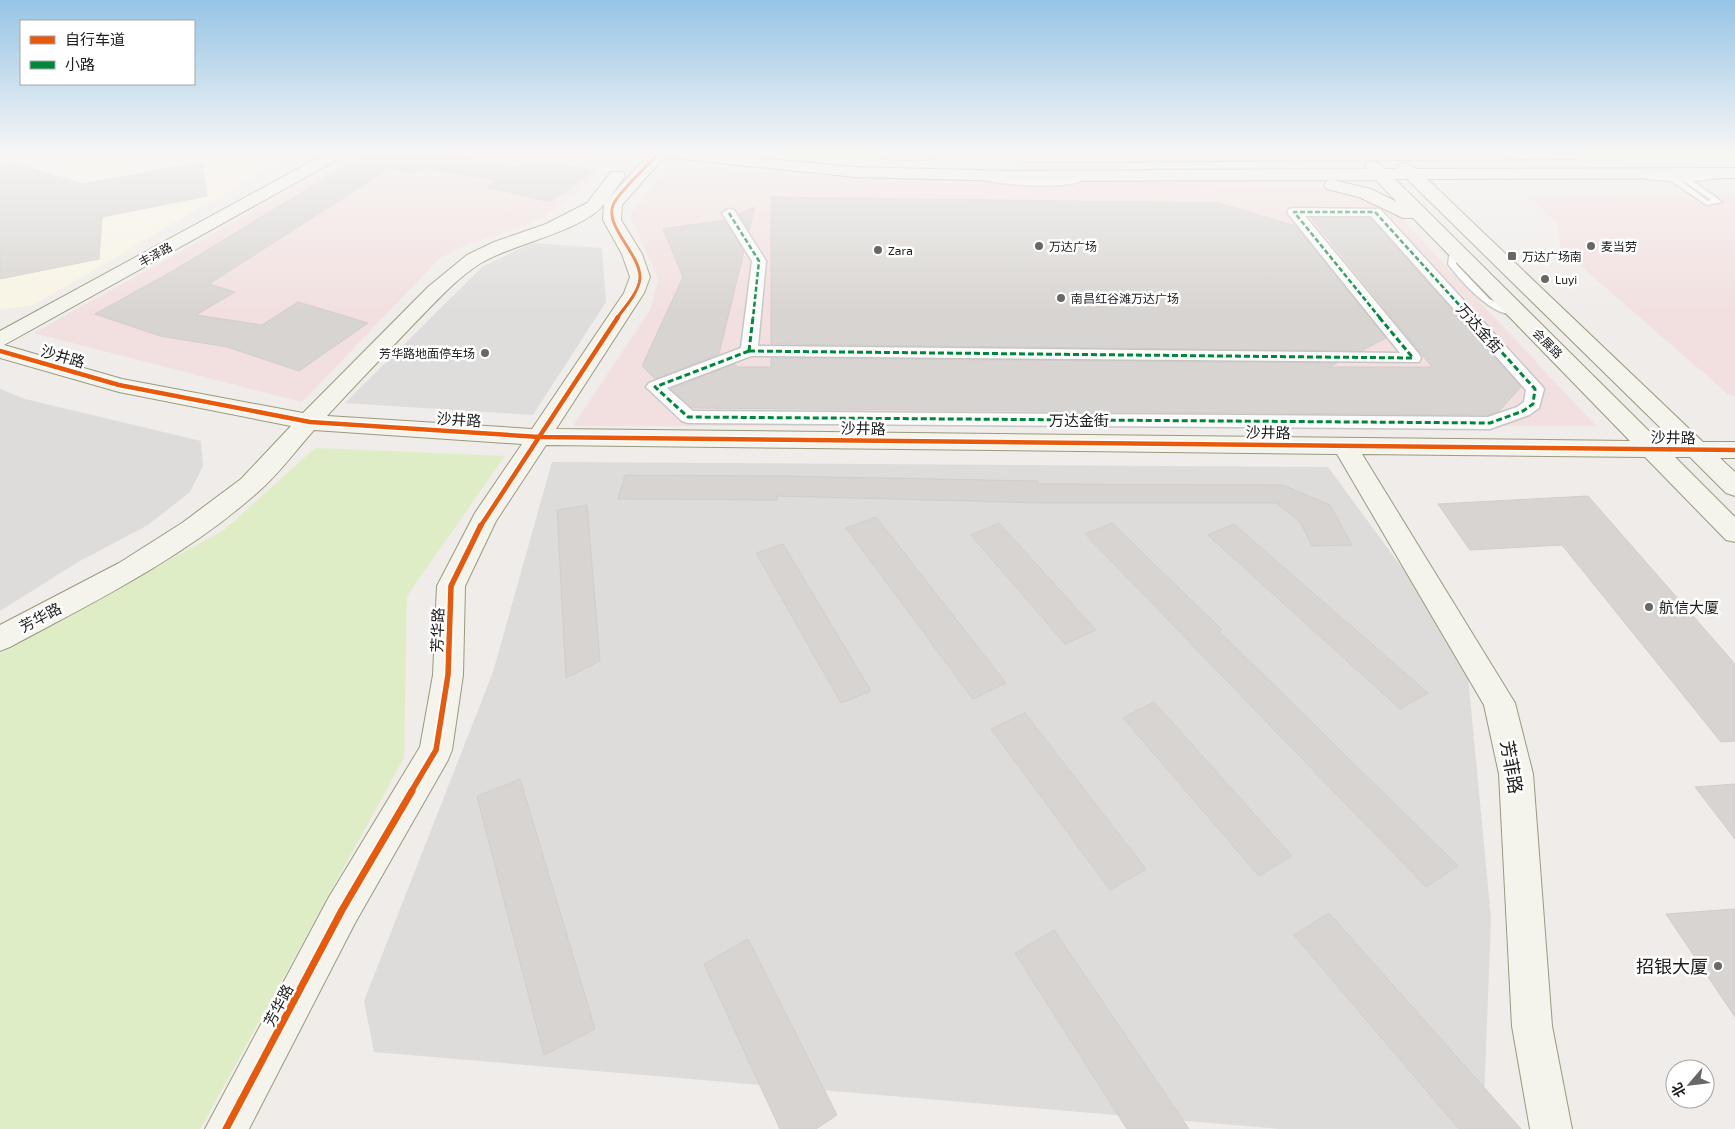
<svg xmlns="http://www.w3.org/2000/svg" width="1735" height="1129" font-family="'Exo 2','Noto Sans SC',sans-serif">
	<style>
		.residential { fill: #dedcda }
		.commercial { fill: #f1e0df }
		.education { fill: #f8f5e5 }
		.grass { fill: #dfedc7 }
		.park { fill: #d8f5d4 }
		.parking { fill: #dfdddc }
		.building { fill: #d7d4d1; stroke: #d2cdca }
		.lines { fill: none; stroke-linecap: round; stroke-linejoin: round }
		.lane-casing { stroke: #c7c6c5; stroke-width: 3 }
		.street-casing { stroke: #c7c6c5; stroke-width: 3 }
		.secondary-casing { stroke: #9a9a7f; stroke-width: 2 }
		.lane { fill: #fdfcfc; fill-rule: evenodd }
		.street { fill: #fdfcfc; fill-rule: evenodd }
		.secondary { fill: #f4f4ec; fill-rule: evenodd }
		.quiet-far1 { stroke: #00873e; stroke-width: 2.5; stroke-dasharray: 5 2.5; stroke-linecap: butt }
		.quiet { stroke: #00873e; stroke-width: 3; stroke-dasharray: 6 3; stroke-linecap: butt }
		.cycleway-far3-casing { stroke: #fff; stroke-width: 5 }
		.cycleway-far2-casing { stroke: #fff; stroke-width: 7 }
		.cycleway-far1-casing { stroke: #fff; stroke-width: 9 }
		.cycleway-casing { stroke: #fff; stroke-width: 10 }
		.cycleway-far3 { stroke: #e8590c; stroke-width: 3 }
		.cycleway-far2 { stroke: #e8590c; stroke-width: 4.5 }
		.cycleway-far1 { stroke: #e8590c; stroke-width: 5.5 }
		.cycleway { stroke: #e8590c; stroke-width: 7 }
		.poi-dot { fill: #686766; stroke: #fff; stroke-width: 2 }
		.labels { text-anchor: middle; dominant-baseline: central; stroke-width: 5; stroke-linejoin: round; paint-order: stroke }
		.far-poi-label { font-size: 12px; fill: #202020; stroke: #fff; text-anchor: start }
		.far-street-label { font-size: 12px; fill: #202020; stroke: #fff }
		.street-label { font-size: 15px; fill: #202020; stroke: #fff }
		.poi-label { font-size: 15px; fill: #202020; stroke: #fff; text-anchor: start }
		.near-street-label { font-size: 18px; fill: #202020; stroke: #fff }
		.near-poi-label { font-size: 18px; fill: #202020; stroke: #fff; text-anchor: end }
	</style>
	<rect width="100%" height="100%" fill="#efece9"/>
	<!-- residential -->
	<g class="residential">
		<path d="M0,389l25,10 176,42 2,25 -13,26 -42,33 -70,37 -78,49z"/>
		<path d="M552,462l776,5 138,188 25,263 -8,211h-203l-906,-77 -10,-51 129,-329z"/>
	</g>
	<!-- commercial -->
	<g class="commercial">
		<path d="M356,154h225l28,7 -31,31 -33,24 -22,11 -53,16 -30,15 -138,144 -268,-69z"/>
		<path d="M667,166l708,24 221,236h-1023l78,-117 7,-30 -28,-64z"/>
		<path d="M1735,195v201l-7,-2 -168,-146 -3,-25 -28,-26z"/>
	</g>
	<!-- education -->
	<path class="education" d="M0,154h295l-31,16 -230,135 -34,5z"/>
	<!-- grass -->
	<path class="grass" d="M315,448l190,8 -98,140 -3,162 -204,371h-200v-475l224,-124z"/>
	<!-- park -->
	<g class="park">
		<path d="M723,154h106l141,7 313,-3 10,14 -197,1 -243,-5 -131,-13z"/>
		<path d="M1572,155l17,13 -96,2 -15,-13z"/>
		<path d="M1735,155v12h-140l-14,-11z"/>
	</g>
	<!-- parking -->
	<path class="parking" d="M532,243l70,5 4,54 -73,113 -188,-12 137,-136z"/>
	<!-- building -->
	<g class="building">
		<path d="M358,154h90l-2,1 72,12 15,-9 61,13 -44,31 -63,-15 10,-7 -74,-12 -10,5 -23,-5 -181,116 26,8 -39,23 66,10 36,-23 70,21 -69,48 -72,-24 -67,-11 -65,-22 76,-42 186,-113z"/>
		<path d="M10,162l73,22 119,-22 5,34 -105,21 -3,42 -99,20v-113z"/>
		<path d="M771,197l447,6 78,23 90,112 -25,13 -590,-7z"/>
		<path d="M755,207l-6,23 -10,-16z"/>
		<path d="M1311,218h59l151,169 -23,25 -10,3 -795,-7 -22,-19 63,-25 4,3h33v-9l566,5 -8,4h103z"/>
		<path d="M724,220l20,31 -25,103 -64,25 -13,-13 41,-89 -20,-48z"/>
		<path d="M625,475l156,1 257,5v3l245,1 47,20 22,40 -40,1 -12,-24 -22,-18 3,-1h-240l-264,-7v4l-159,-1z"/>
		<path d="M1588,496l147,168v77l-14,1 -159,-197 -92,5 -32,-46z"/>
		<path d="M587,505l13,156 -34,17 -9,-168z"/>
		<path d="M876,517l130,166 -33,16 -127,-171z"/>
		<path d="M999,523l97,107 -31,14 -94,-109z"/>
		<path d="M1112,523l110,107 -3,1 239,235 -32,21 -341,-353z"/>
		<path d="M1234,524l194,169 -28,16 -192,-174z"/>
		<path d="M783,544l88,147 -30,12 -85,-150z"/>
		<path d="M1154,702l138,154 -33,20 -136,-158z"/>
		<path d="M1025,713l121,156 -36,21 -119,-161z"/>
		<path d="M520,779l75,250 -51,26 -67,-259z"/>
		<path d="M1735,784v55l-40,-52z"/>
		<path d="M1735,909v108l-69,-103z"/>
		<path d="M1329,913l192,216h-62l-165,-194z"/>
		<path d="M1054,930l135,199h-62l-112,-176z"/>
		<path d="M748,939l89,176 -21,14h-36l-76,-165z"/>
	</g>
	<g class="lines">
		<defs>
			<g id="lane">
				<path d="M1735,172v4l-42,5 29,21 -15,3 -36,-24 -24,-2 -3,-2 3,-2 44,2zM1681,181h3l27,19 -3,1z"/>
				<path d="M982,176l52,5 51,-5 3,2c-20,13 -85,7 -108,1l-1,-1z"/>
				<path d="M1451,246l7,2 -2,16 33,35 26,11v4c-23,3 -54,-33 -67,-50z"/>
			</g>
			<path id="street" d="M1294,208l86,1 161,176 3,4 -5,19 -10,7 -39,14 -802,-6 -6,-2 -36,-34 3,-4 92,-35 11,-87 -30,-48 7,-4 5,1 32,51 -8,85 642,7 -111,-138 -2,-3 2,-3zM1305,216h66l155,174 -2,12 -7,5 -29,10 -795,-6 -26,-23 84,-32 668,6 2,-4 -2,-4z"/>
			<g id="secondary">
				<path d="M325,154h19l-2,3 -338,188 118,34 181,34 125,-126 39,-32 27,-13 52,-18 41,-21 24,-31h12l2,4 -15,21 39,-43h67l139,13 154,4 357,-2 -1,-2 2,-4c9,-2 12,0 18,6h13l1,-5 6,-1 11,6 319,-1v10l-308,1 276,263h32v16h-15l15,14v24l-9,-3 -36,-36h-15l60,60v25l-9,-2 -81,-83 -283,-3 153,249 18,71 19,252 20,103h-42l-18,-103 -13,-252 -15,-69 -147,-251 -791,-9 -50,76 -31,65 -2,89 -11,75 -4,10 -93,163 -106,206h-44l124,-232 91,-150 13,-72 4,-89 38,-73 47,-69 -208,-14c-18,20 -35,44 -56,62 -73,65 -162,109 -248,155l-10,4v-26l119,-62 63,-40 59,-44 50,-53 -172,-34 -119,-34v-27zM664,157l191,20 154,4 367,-1 21,22 -26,-13 -38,-9 -6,1 -3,4 3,4 32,8 44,21h10l217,223 -1074,-12 88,-136 6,-16 -8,-23 -21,-34 1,-15zM1395,179h12l267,262h-15zM604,204l-1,16 19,34 8,23 -6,16 -92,136 -205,-13c27,-30 56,-59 84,-89 22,-22 44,-48 70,-64 31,-19 103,-32 123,-59z"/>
				<path d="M874,154h62l1,1c-5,8 -58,7 -63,-1z"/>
				<path d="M1018,154h565l-8,5 -551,3 -6,-2 -2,-3z"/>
			</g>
		</defs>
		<!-- lane casing -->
		<use href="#lane" class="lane-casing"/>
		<!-- street casing -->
		<use href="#street" class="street-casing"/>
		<!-- secondary casing -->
		<use href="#secondary" class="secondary-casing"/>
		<!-- lane -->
		<use href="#lane" class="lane"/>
		<!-- street -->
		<use href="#street" class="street"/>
		<!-- secondary -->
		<use href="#secondary" class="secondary"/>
		<!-- quiet-far1 -->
		<g class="quiet-far1">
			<path d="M729,213l30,48 -6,57"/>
			<path d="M1380,318l-86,-106h81l96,106"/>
		</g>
		<!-- quiet -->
		<g class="quiet">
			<path d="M749,351l664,7 -34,-41"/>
			<path d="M749,351l-94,36 33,30 802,6 33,-12 10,-7 2,-15 -65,-72"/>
			<path d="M749,351l4,-34"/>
		</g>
		<defs>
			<path id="cycleway-far3" d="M617,318c8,-11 22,-26 23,-40 1,-24 -38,-53 -26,-75 8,-14 32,-36 44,-49"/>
			<g id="cycleway-far2">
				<path d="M0,351l119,34 191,37 229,15 1196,13"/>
				<path d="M480,527l138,-210"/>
			</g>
			<path id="cycleway-far1" d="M411,792l25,-42 12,-75 3,-89 30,-61"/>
			<path id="cycleway" d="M226,1129l116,-219 70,-119"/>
		</defs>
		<!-- cycleway-far3 casing -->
		<use href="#cycleway-far3" class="cycleway-far3-casing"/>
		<!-- cycleway-far2 casing -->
		<use href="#cycleway-far2" class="cycleway-far2-casing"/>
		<!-- cycleway-far1 casing -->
		<use href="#cycleway-far1" class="cycleway-far1-casing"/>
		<!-- cycleway casing -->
		<use href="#cycleway" class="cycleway-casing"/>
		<!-- cycleway-far3 -->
		<use href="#cycleway-far3" class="cycleway-far3"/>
		<!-- cycleway-far2 -->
		<use href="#cycleway-far2" class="cycleway-far2"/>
		<!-- cycleway-far1 -->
		<use href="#cycleway-far1" class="cycleway-far1"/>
		<!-- cycleway -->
		<use href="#cycleway" class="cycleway"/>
	</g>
	<!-- sky -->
	<linearGradient id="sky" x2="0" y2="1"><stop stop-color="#96c5e6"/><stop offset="0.49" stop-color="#f8f6f5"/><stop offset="1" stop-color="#f8f6f5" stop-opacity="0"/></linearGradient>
	<rect width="1735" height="312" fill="url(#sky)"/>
	<!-- markers -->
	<g class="poi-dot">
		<circle cx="1039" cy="246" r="5"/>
		<circle cx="1591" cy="246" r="5"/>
		<circle cx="878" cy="250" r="5"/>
		<rect x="1507" y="251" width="10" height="10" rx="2.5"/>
		<circle cx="1545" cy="279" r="5"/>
		<circle cx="1061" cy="298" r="5"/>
		<circle cx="485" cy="353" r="5"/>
		<circle cx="1649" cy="607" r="5"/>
		<circle cx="1718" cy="966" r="5"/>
	</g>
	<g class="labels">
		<!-- far-poi labels -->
		<g class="far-poi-label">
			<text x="1049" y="246">万达广场</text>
			<text x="1601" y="246">麦当劳</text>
			<text x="888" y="250">Zara</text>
			<text x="1522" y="256">万达广场南</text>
			<text x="1555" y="279">Luyi</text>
			<text x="1071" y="298">南昌红谷滩万达广场</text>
			<text x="475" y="353" text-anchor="end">芳华路地面停车场</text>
		</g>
		<!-- far-street labels -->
		<g class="far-street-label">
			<text transform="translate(155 254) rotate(-29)">丰泽路</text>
			<text transform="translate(1548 343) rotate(45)">会展路</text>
		</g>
		<!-- street labels -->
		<g class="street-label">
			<text transform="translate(1480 328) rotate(48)">万达金街</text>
			<text transform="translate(63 356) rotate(16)">沙井路</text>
			<text transform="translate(459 419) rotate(4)">沙井路</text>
			<text x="1079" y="420">万达金街</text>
			<text transform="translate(863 428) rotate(1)">沙井路</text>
			<text transform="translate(1268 432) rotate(1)">沙井路</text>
			<text transform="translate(1673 437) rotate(1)">沙井路</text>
			<text transform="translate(40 617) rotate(-28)">芳华路</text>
			<text transform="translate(437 630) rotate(-88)">芳华路</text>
			<text transform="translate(278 1005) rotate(-62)">芳华路</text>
		</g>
		<!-- poi labels -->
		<g class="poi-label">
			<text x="1659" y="607">航信大厦</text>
		</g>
		<!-- near-street labels -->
		<g class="near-street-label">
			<text transform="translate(1512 767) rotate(80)">芳菲路</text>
		</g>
		<!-- near-poi labels -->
		<g class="near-poi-label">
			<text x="1708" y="966">招银大厦</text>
		</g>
	</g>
	<!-- legend -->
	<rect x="20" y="20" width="175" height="65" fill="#ffffff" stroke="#a6a6a6"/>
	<rect x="30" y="36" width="25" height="8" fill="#e8590c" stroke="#a6a6a6"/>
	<text x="65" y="45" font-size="15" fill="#202020">自行车道</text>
	<rect x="30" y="61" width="25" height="8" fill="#00873e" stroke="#a6a6a6"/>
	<text x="65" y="70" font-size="15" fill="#202020">小路</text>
	<!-- north arrow -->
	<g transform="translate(1690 1084) rotate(242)"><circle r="24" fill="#ffffff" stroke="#a6a6a6"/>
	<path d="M0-4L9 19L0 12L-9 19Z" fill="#686766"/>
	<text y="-8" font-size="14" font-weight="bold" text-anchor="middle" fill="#202020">北</text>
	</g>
</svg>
